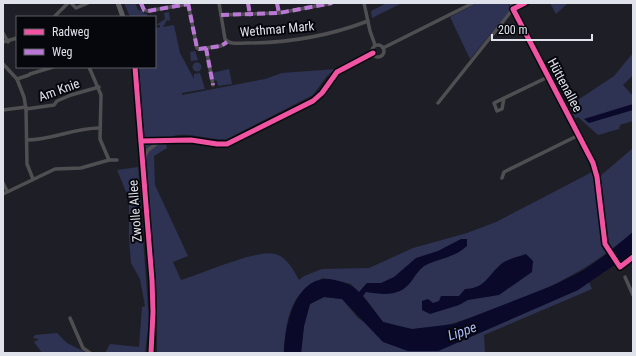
<svg xmlns="http://www.w3.org/2000/svg" width="636" height="356" font-family="'Roboto Condensed',sans-serif">
	<style>
		.green { fill: #2e3253 }
		.water { fill: #0a092a }
		.lines { fill: none; stroke-linecap: round; stroke-linejoin: round }
		.street { stroke: #4f4f52; stroke-width: 3.5 }
		.secondary { stroke: #5a5b5f; stroke-width: 5 }
		.quiet { stroke: #ba77d6; stroke-width: 4; stroke-dasharray: 8 4; stroke-linecap: butt }
		.cycleway-casing { stroke: #06070c; stroke-width: 8 }
		.cycleway { stroke: #f153a3; stroke-width: 5 }
		.labels { text-anchor: middle; dominant-baseline: central; stroke-width: 4; stroke-linejoin: round; paint-order: stroke }
		.street-label { font-size: 13px; fill: #e0e2eb; stroke: #06070c }
		.water-label { font-size: 14px; font-style: italic; fill: #afbaff; stroke: #06070c }
	</style>
	<rect width="100%" height="100%" fill="#1e1f26"/>
	<!-- green -->
	<g class="green">
		<path d="M124,3h11l3,7 5,1 2,3h6h-4v3h-17z"/>
		<path d="M387,3h15l-30,15 -1,-7z"/>
		<path d="M477,3h31l3,6 -41,50 -20,-42z"/>
		<path d="M550,3h18l-12,11z"/>
		<path d="M169,12l1,9 -3,-1 -4,7 11,-2 6,28 14,26v-5l6,-1 5,16 -23,4v2l83,-16 17,-6 54,-4 -9,7 -14,19 -86,44c-22,2 -43,-11 -62,1l2,8 -13,8 1,29 33,71 -15,6 8,18c20,-6 76,-31 94,-26 12,3 19,17 24,26l5,-4 18,-7 47,-1 44,-20 54,-15 29,-11 98,-51 5,6 34,-29v84c-46,40 -90,60 -146,80 -23,8 -50,18 -74,17 -10,0 -21,-5 -30,-7l-15,-20 -17,-18 -28,-6c-7,4 -15,8 -21,14 -15,15 -17,41 -18,61h-127v-55l-19,-231h17v-41l1,2 4,-1v-2h-4l9,-6 -1,-6z"/>
		<path d="M195,51l3,9 -7,1 -1,-9z"/>
		<path d="M633,53v22l-10,10 10,11v25l-13,4 -1,4 -21,6 -20,-18 -3,1 -6,-12 45,-30z"/>
		<circle cx="197" cy="67" r="4.5"/>
		<path d="M229,69l3,15 -14,2 -1,-5 -4,-1 -1,-7z"/>
		<path d="M138,167l11,154 -4,32h-40l5,-9 29,3 3,-40 3,-1 -5,-27 -9,-16 -2,-25v-39l-12,-29z"/>
		<path d="M589,282l3,7 -108,46 1,18h-184l3,-27 6,-22 14,-7 18,2 16,19 50,33h30l140,-61z"/>
		<path d="M57,333l10,10 20,10h-45l-8,-11 5,-3 -6,-1 2,-3z"/>
	</g>
	<!-- water -->
	<g class="water">
		<path d="M633,104v6l-44,13 -5,-4z"/>
		<path d="M633,232v18l-4,5 -51,35 -140,61h-30l-25,-9 -41,-43 -18,-2 -14,7 -6,22 -3,27h-17c1,-28 12,-82 51,-73 11,3 16,4 24,12l8,-9h14l13,-6 22,-19 22,-7 23,-12h6v7c-12,11 -25,12 -39,18 -7,3 -11,9 -15,15 -12,18 -28,16 -47,13l-3,4 20,26 29,7 42,-5 100,-39 30,-15 20,-14z"/>
		<path d="M526,254l7,7 -1,11 -33,23 -31,5 -9,5 -29,9 -8,-4v-9l6,-2 5,4 6,-2 2,-5h18l6,-7c20,-1 22,-12 35,-24 6,-6 18,-8 26,-11z"/>
	</g>
	<g class="lines">
		<!-- street -->
		<g class="street">
			<path d="M71,3l5,5 12,-5"/>
			<path d="M141,3l3,7 4,1 40,-7"/>
			<path d="M188,3l9,45 2,1 22,-3 6,-4"/>
			<path d="M219,3l6,36c4,6 14,4 21,4 41,0 83,-7 122,-22"/>
			<path d="M248,3l2,12"/>
			<path d="M277,3l2,10"/>
			<path d="M364,3l6,28 5,14"/>
			<path d="M221,15l58,-2 53,-10"/>
			<path d="M54,17l14,-14"/>
			<path d="M3,33l5,9"/>
			<path d="M3,42l14,-4"/>
			<circle cx="378" cy="51" r="6"/>
			<path d="M206,48l7,37"/>
			<path d="M383,48l90,-45"/>
			<path d="M3,64l14,15 7,18 2,12 1,55 6,15"/>
			<path d="M89,67l12,28 -1,44 9,21"/>
			<path d="M30,74l23,-7"/>
			<path d="M17,79l12,-4"/>
			<path d="M504,98l-2,11 -5,2 -3,-8 54,-26"/>
			<path d="M438,103l75,-94 12,-6"/>
			<path d="M26,109l28,-4 3,-4 14,-6 28,-8"/>
			<path d="M3,110l23,-3"/>
			<path d="M27,140c25,0 47,-12 72,-12"/>
			<path d="M141,141l50,-1 26,4h10l86,-43 9,-8 15,-21 36,-19"/>
			<path d="M143,160l5,-10 12,-9"/>
			<path d="M502,178l2,-6 75,-37 -68,-132"/>
			<path d="M3,183l4,8"/>
			<path d="M3,194l52,-25 26,-1 28,-8h8"/>
			<path d="M625,277l8,18"/>
			<path d="M70,318l13,30 7,5"/>
		</g>
		<!-- secondary -->
		<g class="secondary">
			<path d="M118,3l5,14"/>
			<path d="M135,67l17,213 1,32 -2,41"/>
		</g>
		<!-- quiet -->
		<g class="quiet">
			<path d="M141,3l3,7 4,1 40,-7"/>
			<path d="M188,3l9,45 2,1 22,-3 6,-4"/>
			<path d="M248,3l2,12"/>
			<path d="M277,3l2,10"/>
			<path d="M221,15l58,-2 53,-10"/>
			<path d="M206,48l7,37"/>
		</g>
		<defs>
			<g id="cycleway">
				<path d="M525,3l-12,6 80,154 4,14 8,67 15,23 13,-10"/>
				<path d="M135,67l17,213 1,32 -2,41"/>
				<path d="M141,141l50,-1 26,4h10l86,-43 9,-8 15,-21 36,-19"/>
			</g>
		</defs>
		<!-- cycleway casing -->
		<use href="#cycleway" class="cycleway-casing"/>
		<!-- cycleway -->
		<use href="#cycleway" class="cycleway"/>
	</g>
	<g class="labels">
		<!-- street labels -->
		<g class="street-label">
			<text transform="translate(277 29) rotate(-5)">Wethmar Mark</text>
			<text transform="translate(565 85) rotate(62)">Hüttenallee</text>
			<text transform="translate(59 90) rotate(-20)">Am Knie</text>
			<text transform="translate(135 211) rotate(-94)">Zwolle Allee</text>
		</g>
		<!-- water labels -->
		<g class="water-label">
			<text transform="translate(462 331) rotate(-19)">Lippe</text>
		</g>
	</g>
	<!-- border -->
	<rect width="636" height="356" fill="none" stroke="#e0e2eb" stroke-width="8"/>
	<!-- legend -->
	<rect x="16" y="16" width="140" height="52" fill="#06070c" stroke="#5d5f65"/>
	<rect x="24" y="29" width="20" height="6" fill="#f153a3" stroke="#5d5f65"/>
	<text x="52" y="36" font-size="12" fill="#e0e2eb">Radweg</text>
	<rect x="24" y="49" width="20" height="6" fill="#ba77d6" stroke="#5d5f65"/>
	<text x="52" y="56" font-size="12" fill="#e0e2eb">Weg</text>
	<!-- scale -->
	<path d="M492 34v6h100v-6" fill="none" stroke="#e0e2eb" stroke-width="2"/>
	<text x="498" y="34" font-size="12" fill="#e0e2eb" stroke="#06070c" stroke-width="3" paint-order="stroke">200 m</text>
</svg>
